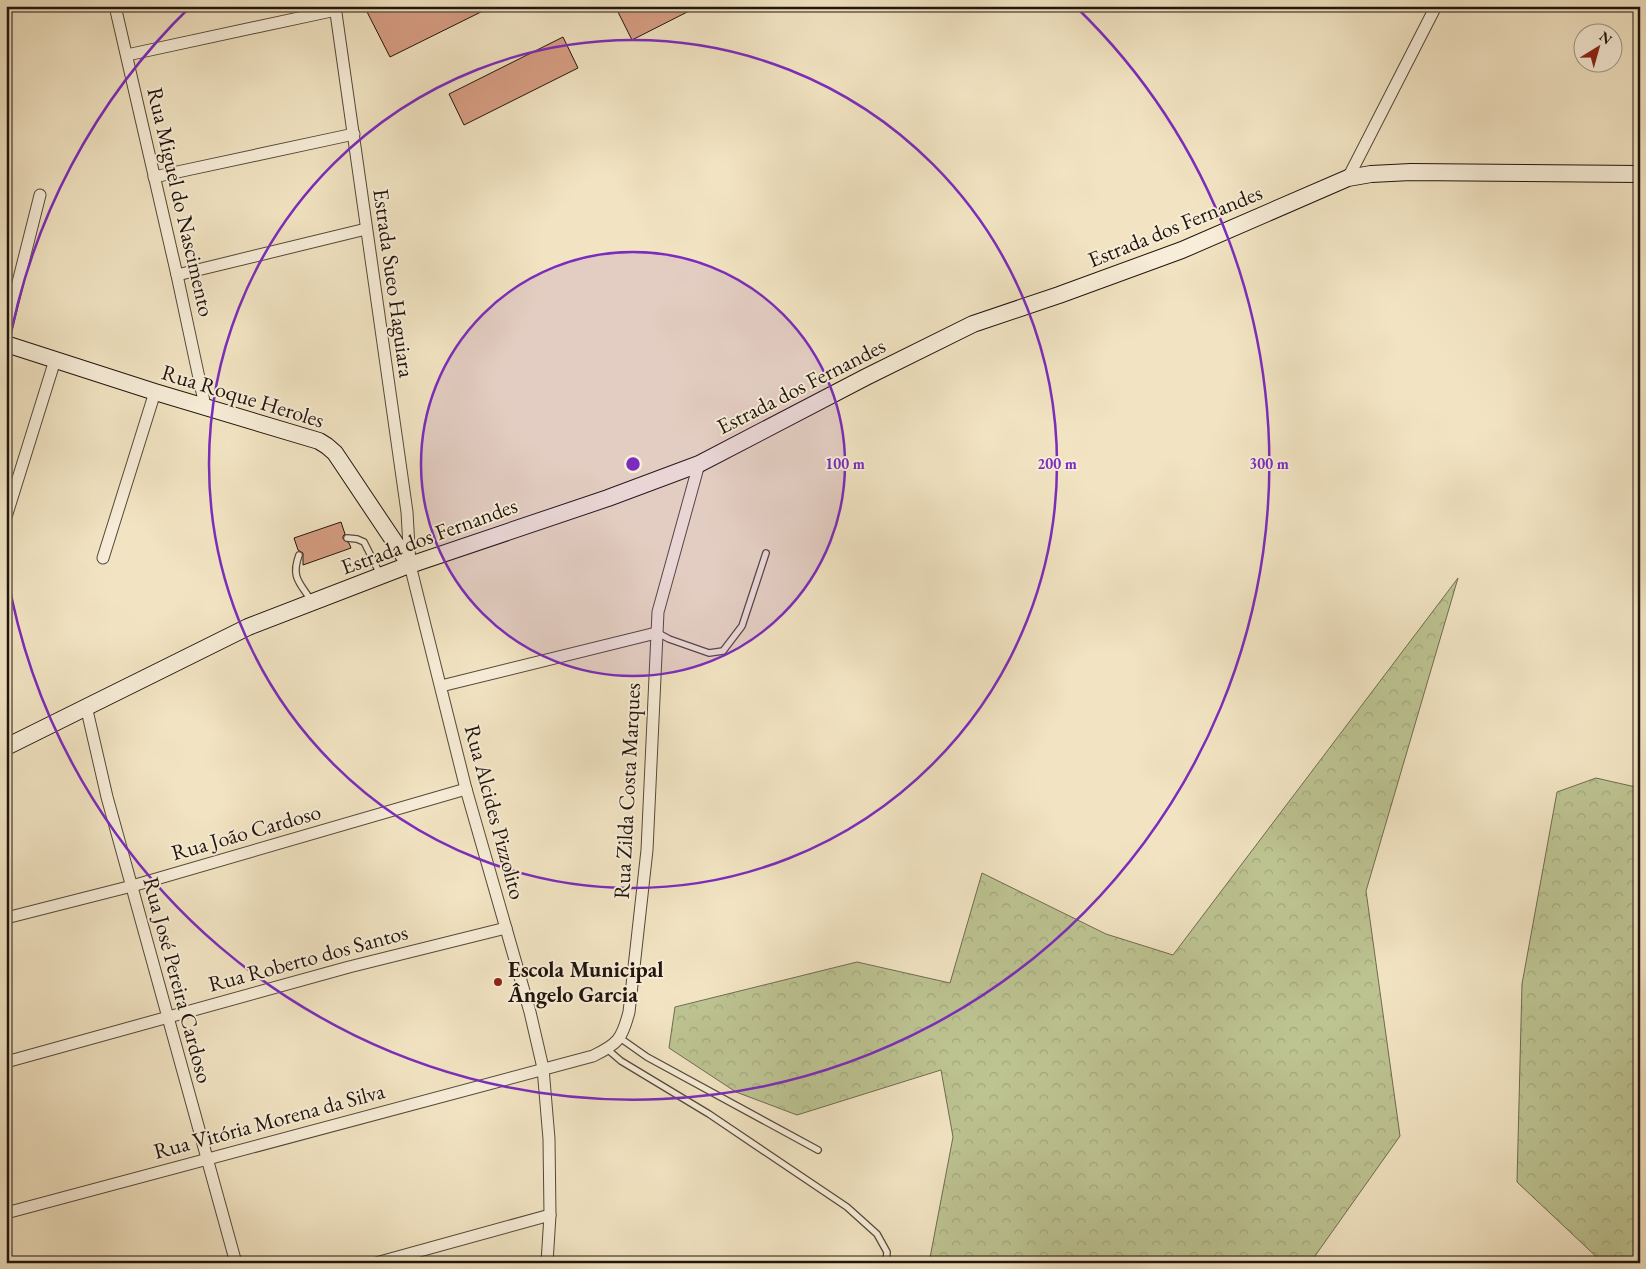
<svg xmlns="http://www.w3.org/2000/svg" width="1646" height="1269" font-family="'EB Garamond',serif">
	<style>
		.forest { fill: url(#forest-crowns); stroke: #6e6c50 }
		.building { fill: #d89e84; stroke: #20150d }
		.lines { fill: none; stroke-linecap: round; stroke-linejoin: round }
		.lane-casing { stroke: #54493a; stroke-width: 8 }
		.street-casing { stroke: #54493a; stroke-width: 13 }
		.secondary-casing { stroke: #20150d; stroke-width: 18 }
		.lane { stroke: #f7edd8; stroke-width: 5.5 }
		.street { stroke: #f7edd8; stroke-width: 11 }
		.secondary { stroke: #f7edd8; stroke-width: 16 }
		.ring { fill: none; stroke: #7b2cbf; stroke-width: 2.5 }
		.poi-dot { fill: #8f2418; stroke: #f7edd8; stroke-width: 2 }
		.labels { text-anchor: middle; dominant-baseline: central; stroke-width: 4; stroke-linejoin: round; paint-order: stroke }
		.street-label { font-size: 22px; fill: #20150d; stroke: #f7edd8 }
		.poi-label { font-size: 22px; font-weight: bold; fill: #20150d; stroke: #f7edd8; text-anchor: start }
		.centre { fill: #7b2cbf; stroke: #f7edd8; stroke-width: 2.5 }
		.ring-label { font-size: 15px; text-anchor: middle; font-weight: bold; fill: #7b2cbf; stroke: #f7edd8; stroke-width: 4; stroke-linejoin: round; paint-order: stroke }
	</style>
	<defs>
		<pattern id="forest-crowns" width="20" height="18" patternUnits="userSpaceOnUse" patternTransform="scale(1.25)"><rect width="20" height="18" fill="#bdc492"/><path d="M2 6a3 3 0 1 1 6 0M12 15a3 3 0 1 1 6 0" fill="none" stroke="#a2a87d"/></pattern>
	</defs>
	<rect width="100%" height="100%" fill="#f2e4c3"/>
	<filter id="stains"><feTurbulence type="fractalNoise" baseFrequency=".004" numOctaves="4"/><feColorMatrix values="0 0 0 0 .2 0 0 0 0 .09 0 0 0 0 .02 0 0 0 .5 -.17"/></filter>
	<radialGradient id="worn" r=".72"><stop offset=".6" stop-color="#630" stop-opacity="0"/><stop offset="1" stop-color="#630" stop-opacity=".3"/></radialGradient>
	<!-- forest -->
	<g class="forest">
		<path d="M1458,578l-92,313 34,245 -90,127h-381l24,-126 -12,-67 -144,45 -61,-23 -67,-44 6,-41 182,-45 93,21 32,-110 124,61 67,21z"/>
		<path d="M1596,778l44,10v475h-37l-86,-81 5,-198 35,-192z"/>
	</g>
	<!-- building -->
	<g class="building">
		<path d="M364,6h129l-103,51z"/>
		<path d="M615,6h84l-67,34z"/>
		<path d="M563,37l15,31 -114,57 -15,-31z"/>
		<path d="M341,522l4,12 -2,2v3l6,4 2,5 -48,17v-12l-5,-3 -4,-12z"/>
	</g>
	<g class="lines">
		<defs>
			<g id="lane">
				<path d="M347,538l10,1 7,3 16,32"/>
				<path d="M299,555c-8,22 0,27 12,45"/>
				<path d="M658,633l11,6 40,14 14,-2 19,-25 24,-73"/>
				<path d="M620,1038l27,19 171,93"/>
				<path d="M607,1049l14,12 88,53 138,93 30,27 10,18 -1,11"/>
			</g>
			<g id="street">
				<path d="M115,6l62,269 28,131"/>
				<path d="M335,6l72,506 3,53 56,224 64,223 13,56 6,71 1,76 -3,48"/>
				<path d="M127,55l209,-45"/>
				<path d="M154,177l200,-43"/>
				<path d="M1348,178l88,-172"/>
				<path d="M177,275l189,-46"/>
				<path d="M6,330l34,-135"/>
				<path d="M6,517l49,-157"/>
				<path d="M103,558l52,-166"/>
				<path d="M441,686l215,-53"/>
				<path d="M86,706l21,91 129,466"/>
				<path d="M6,918l126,-32 334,-97"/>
				<path d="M6,1062l343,-95 157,-39"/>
				<path d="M6,1213l587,-157c25,-12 29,-17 36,-44l18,-162 11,-238 41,-148"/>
				<path d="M376,1263l174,-48"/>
			</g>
			<g id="secondary">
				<path d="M6,344l149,48 164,49 8,5 8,7 75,112"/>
				<path d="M6,747l242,-120 153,-59 207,-70 91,-34 167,-87 107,-53 86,-29 123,-45 166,-72 23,-4 40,-2 229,2"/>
			</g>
		</defs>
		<!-- lane casing -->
		<use href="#lane" class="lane-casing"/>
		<!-- street casing -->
		<use href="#street" class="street-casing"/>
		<!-- secondary casing -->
		<use href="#secondary" class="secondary-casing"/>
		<!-- lane -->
		<use href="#lane" class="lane"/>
		<!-- street -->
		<use href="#street" class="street"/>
		<!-- secondary -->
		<use href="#secondary" class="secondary"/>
	</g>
	<!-- distance rings -->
	<circle cx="633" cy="464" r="212" fill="#7b2cbf" fill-opacity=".12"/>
	<g class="ring">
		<circle cx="633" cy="464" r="212"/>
		<circle cx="633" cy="464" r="424"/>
		<path d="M7 354A636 636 0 0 1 191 6M1075 6A636 636 0 1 1 7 574"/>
	</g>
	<!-- markers -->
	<circle class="poi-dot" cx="498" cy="982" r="5"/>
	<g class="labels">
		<!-- street labels -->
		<g class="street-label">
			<text transform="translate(181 202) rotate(77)">Rua Miguel do Nascimento</text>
			<text transform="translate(1175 226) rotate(-22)">Estrada dos Fernandes</text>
			<text transform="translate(394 283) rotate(82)">Estrada Sueo Haguiara</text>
			<text transform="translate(801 386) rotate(-27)">Estrada dos Fernandes</text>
			<text transform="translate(243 396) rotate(17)">Rua Roque Heroles</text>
			<text transform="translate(429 536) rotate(-20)">Estrada dos Fernandes</text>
			<text transform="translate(627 791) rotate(-87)">Rua Zilda Costa Marques</text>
			<text transform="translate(495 812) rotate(75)">Rua Alcides Pizzolito</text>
			<text transform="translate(246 832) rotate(-16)">Rua João Cardoso</text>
			<text transform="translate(308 958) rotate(-15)">Rua Roberto dos Santos</text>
			<text transform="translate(178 980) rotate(75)">Rua José Pereira Cardoso</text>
			<text transform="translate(269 1121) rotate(-15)">Rua Vitória Morena da Silva</text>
		</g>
		<!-- poi labels -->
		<g class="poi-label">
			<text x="508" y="969">Escola Municipal<tspan x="508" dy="25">Ângelo Garcia</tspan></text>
		</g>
	</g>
	<circle cx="633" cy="464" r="8" class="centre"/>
	<g class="ring-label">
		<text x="845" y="469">100 m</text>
		<text x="1057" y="469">200 m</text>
		<text x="1269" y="469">300 m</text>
	</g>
	<!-- margin -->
	<rect width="1646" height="1269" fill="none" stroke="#f2e4c3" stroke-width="25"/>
	<rect x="8" y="8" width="1631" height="1254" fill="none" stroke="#20150d" stroke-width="2.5"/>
	<rect x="12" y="12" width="1621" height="1244" fill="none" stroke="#20150d"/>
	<!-- north arrow -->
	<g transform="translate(1598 48) rotate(37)"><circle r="24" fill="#f7edd8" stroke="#a19787"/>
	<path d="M0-4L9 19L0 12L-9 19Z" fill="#8f2418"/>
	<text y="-8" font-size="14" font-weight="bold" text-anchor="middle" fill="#20150d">N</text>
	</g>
	<rect width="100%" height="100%" filter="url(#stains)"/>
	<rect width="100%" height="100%" fill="url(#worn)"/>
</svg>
